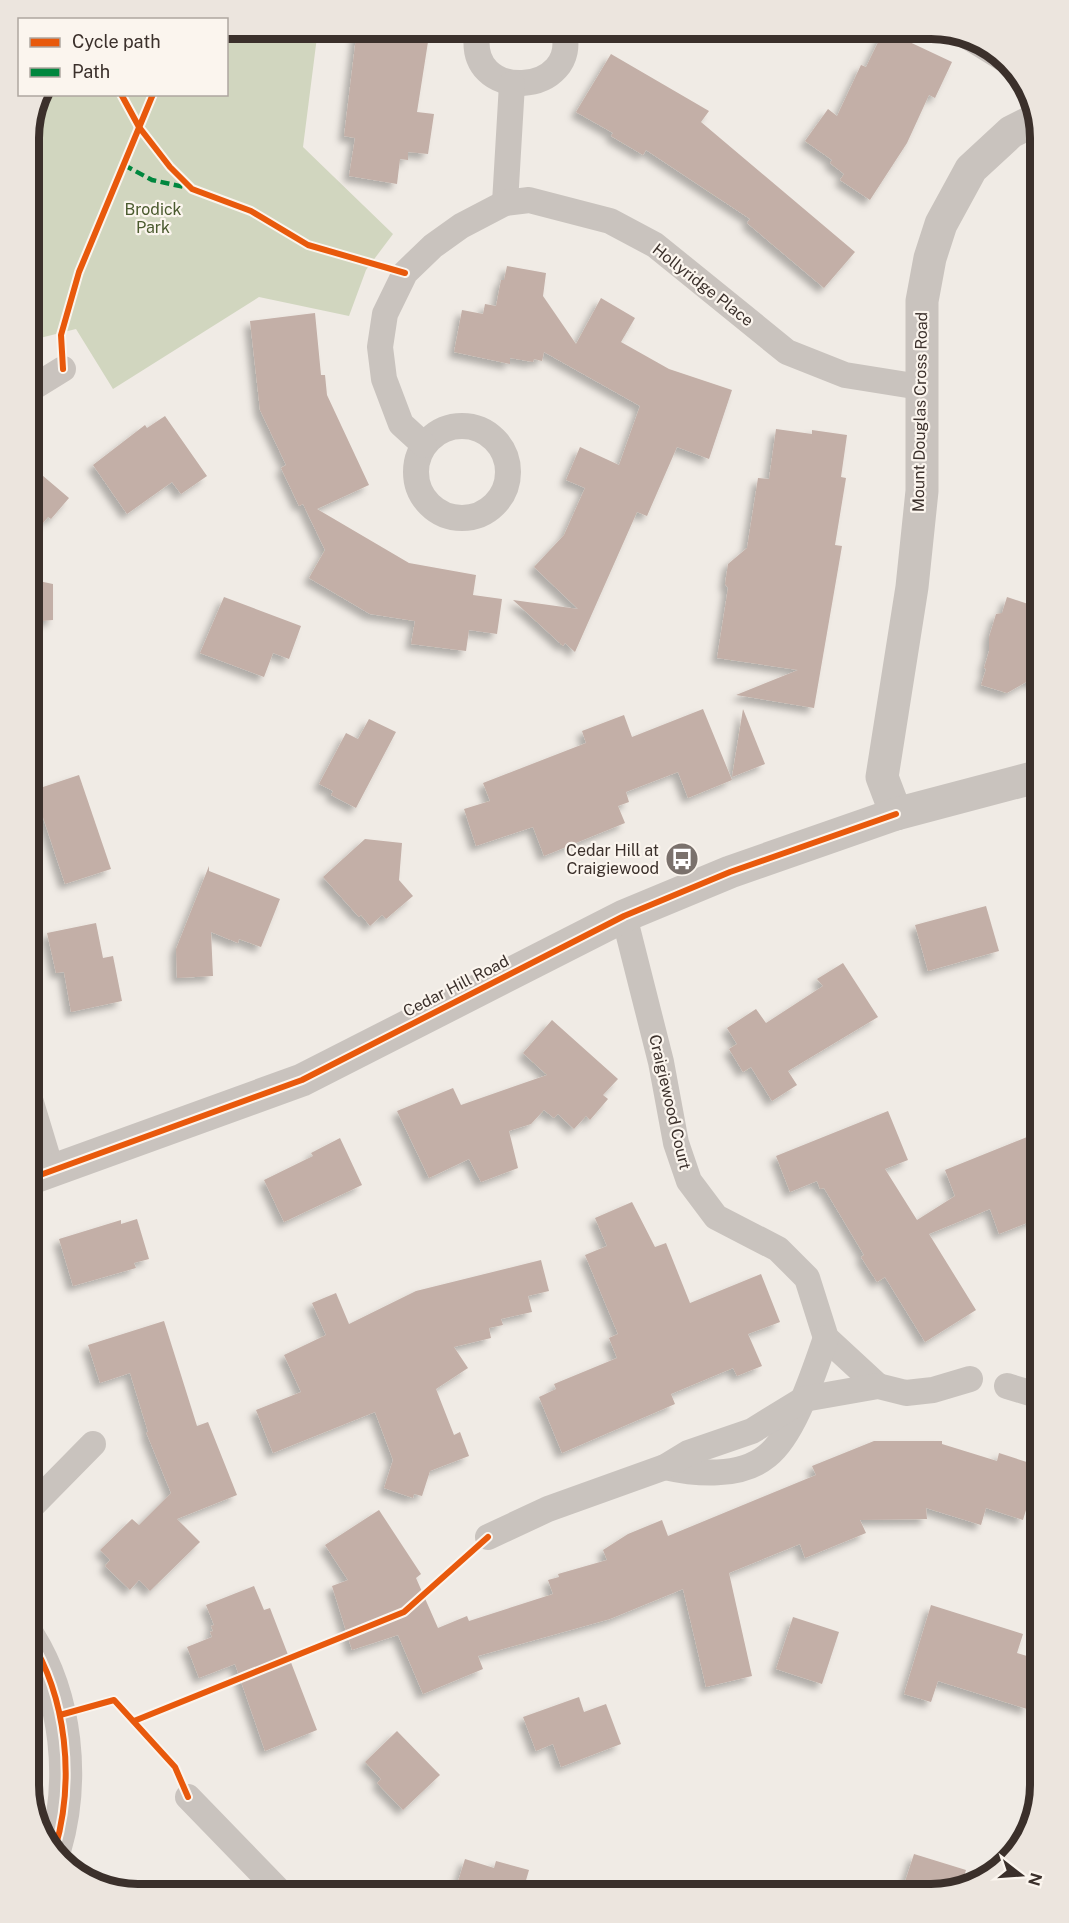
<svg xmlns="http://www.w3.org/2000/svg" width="1069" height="1923" font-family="'Public Sans',sans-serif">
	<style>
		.green { fill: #d1d6bf }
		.building { fill: #c3afa7; filter: url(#shadow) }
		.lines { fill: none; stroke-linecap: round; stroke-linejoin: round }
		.service { stroke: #c9c3be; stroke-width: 14 }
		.minor { stroke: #c9c3be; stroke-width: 26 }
		.tertiary { stroke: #c9c3be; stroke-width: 33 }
		.quiet { stroke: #00873e; stroke-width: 4.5; stroke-dasharray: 9 4.5; stroke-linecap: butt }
		.cycleway-casing { stroke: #fbf5ee; stroke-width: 10 }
		.cycleway { stroke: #e8590c; stroke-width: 6 }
		.labels { text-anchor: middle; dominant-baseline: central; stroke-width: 4.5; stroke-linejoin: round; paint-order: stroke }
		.park-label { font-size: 16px; fill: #4a5a2e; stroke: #fbf5ee }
		.street-label { font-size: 16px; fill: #3b302b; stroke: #fbf5ee }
		.poi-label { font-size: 16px; fill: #3b302b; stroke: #fbf5ee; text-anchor: end }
		.rim { fill: none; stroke: #3b302b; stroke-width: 8 }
	</style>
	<defs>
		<filter id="shadow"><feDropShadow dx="-5.5" dy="5.5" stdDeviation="3" flood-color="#0004"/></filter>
	</defs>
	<rect width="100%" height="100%" fill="#f0ebe5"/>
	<!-- green -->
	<path class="green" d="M227,29h91l-15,118 90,87 -27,36 -17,46 -90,-19 -146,92 -37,-60 -44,11 -3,-11v-198l16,-36 181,-1z"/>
	<!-- building -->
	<g class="building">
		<path d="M357,29h73l-13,83 17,2 -6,40 -20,-2v8l-8,-1 -3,25 -48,-8 6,-38 -11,-2z"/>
		<path d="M884,30l68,32 -17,36 -6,-3 -22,48 -37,57 -30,-20 4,-6 -14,-11 2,-3 -27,-19 23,-32 9,7 24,-51 5,2z"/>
		<path d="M611,54l98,57 -8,11 154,130 -31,36 -77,-65 3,-4 -104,-69 -3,5 -32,-19 2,-3 -37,-21z"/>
		<path d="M507,266l39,7 -3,23 33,48 25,-46 34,20 -14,24 48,27 63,21 -23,69 -32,-12 -30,69 -10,-4 -62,140 -10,-9 -2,3 -50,-46 65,9 -44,-42 30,-32 21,-47 -19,-8 14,-33 39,18 21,-59 -96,-54 -2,9 -8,-2 -1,3 -23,-4v6l-56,-12 8,-42 21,4 2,-10 11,2 5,-26h3z"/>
		<path d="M315,313l6,62h4l2,20 42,90 -52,24 92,54 67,12 -3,20 29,4 -5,35 -28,-4 -3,21 -55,-7 4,-23 -45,-7 -61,-36 16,-28 -22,-46 -4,2 -18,-38 5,-3 -26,-55 -10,-89z"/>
		<path d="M165,416l42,60 -26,18 -9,-12 -45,32 -34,-49 52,-40 2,3z"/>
		<path d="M776,429l36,5v-4l35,5 -6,42 5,1 -11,67 7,1 -28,162 -78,-13 62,-25 -81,-12 11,-70 -3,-4 3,-20 19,-16 11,-70 11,1z"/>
		<path d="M29,464l40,34 -18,21 -3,-2 -19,23z"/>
		<path d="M29,579l24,5v36l-24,2z"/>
		<path d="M224,597l77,29 -12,33 -16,-6 -9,24 -64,-24z"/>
		<path d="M1007,597l33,11v77l-12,-4 -21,12 -26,-8 5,-16 -2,-1 5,-17v-14l7,-23 6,-1z"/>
		<path d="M703,709l29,71 -44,18 -10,-26 -52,20 3,10 -11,4 7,17 -81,33 -11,-29 -57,19 -12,-37 26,-8 -7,-18 103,-40 -4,-12 42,-16 8,22z"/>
		<path d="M743,709l22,55 -33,13z"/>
		<path d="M369,719l27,13 -40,76 -25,-13 2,-4 -14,-7 27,-51 12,6z"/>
		<path d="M79,775l32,94 -46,15 -31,-94z"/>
		<path d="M365,839l37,4 -3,37 14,16 -27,23 -4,-4 -12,11 -9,-11 -2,2 -36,-40z"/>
		<path d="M209,866v5l71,28 -19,48 -22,-8 -1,4 -27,-11 2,44 -36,2 -1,-29z"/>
		<path d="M986,906l13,45 -71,20 -13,-46z"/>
		<path d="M96,923l7,35 10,-2 9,45 -51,11 -7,-40 -8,1 -9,-40z"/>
		<path d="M843,963l35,54 -90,54 9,14 -25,16 -21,-34 -8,5 -14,-23 8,-5 -10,-16 29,-19 10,14 57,-37 -6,-7z"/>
		<path d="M552,1020l66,59 -15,16 5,4 -18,21 -4,-4 -12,13 -16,-15 -4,4 -10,-8 -13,14 -22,7 9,37 -37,14 -12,-23 -40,19 -32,-67 56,-23 8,17 86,-30 -24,-22z"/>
		<path d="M888,1111l20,49 -23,9 32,51 38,-24 -10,-26 82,-33 13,34v47l-41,16 -9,-25 -61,25 47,76 -51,32 -40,-65 -8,5 -16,-25 3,-2 -40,-67 -4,1 -3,-8 -27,11 -14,-36z"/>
		<path d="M340,1138l22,47 -78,37 -20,-42 49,-24 -2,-3z"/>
		<path d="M632,1202l23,45 11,-4 24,60 71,-29 19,48 -32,12 14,32 -25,10 -4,-8 -62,26 4,10 -113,49 -23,-56 17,-8 -2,-5 63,-26 -8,-20 9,-4 -33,-79 22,-9 -12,-28z"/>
		<path d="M137,1219l12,40 -15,4 2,5 -63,18 -14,-47 62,-19v4z"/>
		<path d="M541,1260l8,31 -21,5 4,16 -31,7 2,6 -14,3 2,10 -37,9 14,21 -32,21 18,46 6,-3 9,24 -39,15 -8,25 -8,-2 -1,4 -29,-10 9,-28 -18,-48 -102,41 -17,-43 45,-18 -17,-37 42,-20 -14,-32 24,-10 13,31 67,-33z"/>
		<path d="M164,1321l33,105 11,-4 29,73 -60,24 23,23 -50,49 -11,-11 -9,10 -25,-24 5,-6 -10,-10 32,-31 7,6 32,-32 -25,-61h2l-18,-59 -30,10 -12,-38z"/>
		<path d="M874,1441h68v3l55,17 2,-8 37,12 -2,7 3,1 -14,47 -37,-12 -5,17 -55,-17 1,11 -67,1 6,13 -61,25 -5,-14 -71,29 23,103 -46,11 -23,-98 -73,30 -132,37 5,13 -60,25 -25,-59 -46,15 -20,-64 16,-6 -23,-35 54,-35 42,64 -5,4 22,50 29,-12 2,5 84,-27 -5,-14 11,-3 -1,-3 49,-14 -4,-10 25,-16 34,-14 6,16 148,-61 -4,-9z"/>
		<path d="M254,1586l10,24 6,-2 47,122 -52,21 -30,-87 -36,14 -12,-31 25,-10 -2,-5 3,-1 -2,-5 3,-1 -8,-20z"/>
		<path d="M931,1605l92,29 -6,19 23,7 -13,49 -89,-28 -7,21 -27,-8z"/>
		<path d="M793,1617l46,15 -17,52 -46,-15z"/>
		<path d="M579,1697l5,15 22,-8 15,40 -60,23 -8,-23 -17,7 -13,-34z"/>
		<path d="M397,1731l43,44 -37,35 -26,-27 4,-4 -16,-17z"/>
		<path d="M914,1854l52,16 -6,19 -29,5h-30z"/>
		<path d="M465,1859l29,9 2,-7 33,9 -7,24h-68z"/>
	</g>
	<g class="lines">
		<!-- service -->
		<path class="service" d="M949,32l63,39"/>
		<!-- minor -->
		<g class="minor">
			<path d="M478,29c-16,77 106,67 85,0"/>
			<path d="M505,203l7,-119"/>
			<path d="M29,390l34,-21"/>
			<circle cx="462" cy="472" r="46"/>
			<path d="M424,445l-23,-21 -17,-45 -4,-32 5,-33 20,-41 28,-27 28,-20 44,-23 24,-3 81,21 45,24 132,107 58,23 75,12"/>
			<path d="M624,916l37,146 15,81 13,38 27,36 62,32 29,29 19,60 52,48"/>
			<path d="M29,1096l23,76"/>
			<path d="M1007,1386l33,10"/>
			<path d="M665,1467c31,7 75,11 102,-11 28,-22 47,-85 59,-118"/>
			<path d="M29,1509l64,-65"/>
			<path d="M488,1537l60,-28 117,-42 23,-14 64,-22 52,-32 74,-13 28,7 27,-3 37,-11"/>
			<path d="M188,1797l94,97"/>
		</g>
		<!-- tertiary -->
		<g class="tertiary">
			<path d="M896,814l-14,-37 30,-190 10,-96v-190l8,-43 11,-34 30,-55 40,-37 26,-13"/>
			<path d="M29,1179l273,-99 322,-164 106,-44 166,-58 144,-38"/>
			<path d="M29,1637c38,61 46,143 26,212"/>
		</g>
		<!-- quiet -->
		<path class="quiet" d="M124,165l28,15 37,8"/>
		<defs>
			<g id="cycleway">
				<path d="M121,94l18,33 31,40 22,22 59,22 57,34 97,28"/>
				<path d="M63,369l-2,-34 18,-63 74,-178"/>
				<path d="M29,1179l273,-99 322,-164 106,-44 166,-58"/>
				<path d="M29,1637c38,61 46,143 26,212"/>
				<path d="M60,1715l54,-15 61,67 13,30"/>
				<path d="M134,1721l270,-109 84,-75"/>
			</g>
		</defs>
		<!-- cycleway casing -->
		<use href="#cycleway" class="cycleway-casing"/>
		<!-- cycleway -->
		<use href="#cycleway" class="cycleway"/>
	</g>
	<!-- icons -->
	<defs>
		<symbol id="bus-disc" viewBox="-11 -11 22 22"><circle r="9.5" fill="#7a716c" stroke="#fbf5ee"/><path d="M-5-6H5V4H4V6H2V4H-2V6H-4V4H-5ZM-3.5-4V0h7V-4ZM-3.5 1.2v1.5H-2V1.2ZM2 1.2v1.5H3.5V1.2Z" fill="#fff"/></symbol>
	</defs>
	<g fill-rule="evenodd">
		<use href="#bus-disc" x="663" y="840" width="38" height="38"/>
	</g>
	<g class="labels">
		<!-- park labels -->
		<g class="park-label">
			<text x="153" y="209">Brodick<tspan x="153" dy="18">Park</tspan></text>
		</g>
		<!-- street labels -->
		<g class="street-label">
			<text transform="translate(703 285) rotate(38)">Hollyridge Place</text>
			<text transform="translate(920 412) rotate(-89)">Mount Douglas Cross Road</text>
			<text transform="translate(456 986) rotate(-27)">Cedar Hill Road</text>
			<text transform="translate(670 1102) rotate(77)">Craigiewood Court</text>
		</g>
		<!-- poi labels -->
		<g class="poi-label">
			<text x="659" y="850">Cedar Hill at<tspan x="659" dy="18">Craigiewood</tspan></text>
		</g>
	</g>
	<!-- crop -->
	<path d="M0 0H1069V1923H0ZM138 39H931A99 99 0 0 1 1030 138V1785A99 99 0 0 1 931 1884H138A99 99 0 0 1 39 1785V138A99 99 0 0 1 138 39Z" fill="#ece5de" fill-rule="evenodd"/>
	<path class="rim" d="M138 39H931A99 99 0 0 1 1030 138V1785A99 99 0 0 1 931 1884H138A99 99 0 0 1 39 1785V138A99 99 0 0 1 138 39Z"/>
	<!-- legend -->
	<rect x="18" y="18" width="210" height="78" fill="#fbf5ee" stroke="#aea6a0" stroke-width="1.5"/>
	<rect x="30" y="38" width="30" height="9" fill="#e8590c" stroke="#aea6a0" stroke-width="1.5"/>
	<text x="72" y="48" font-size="18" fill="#3b302b">Cycle path</text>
	<rect x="30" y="68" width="30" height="9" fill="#00873e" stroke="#aea6a0" stroke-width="1.5"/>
	<text x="72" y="78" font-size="18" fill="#3b302b">Path</text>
	<!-- north arrow -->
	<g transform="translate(1021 1875) rotate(107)" stroke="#fbf5ee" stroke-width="4.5" paint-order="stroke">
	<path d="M0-4.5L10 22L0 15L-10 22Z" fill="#3b302b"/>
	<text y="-9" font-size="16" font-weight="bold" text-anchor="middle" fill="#3b302b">N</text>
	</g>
</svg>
